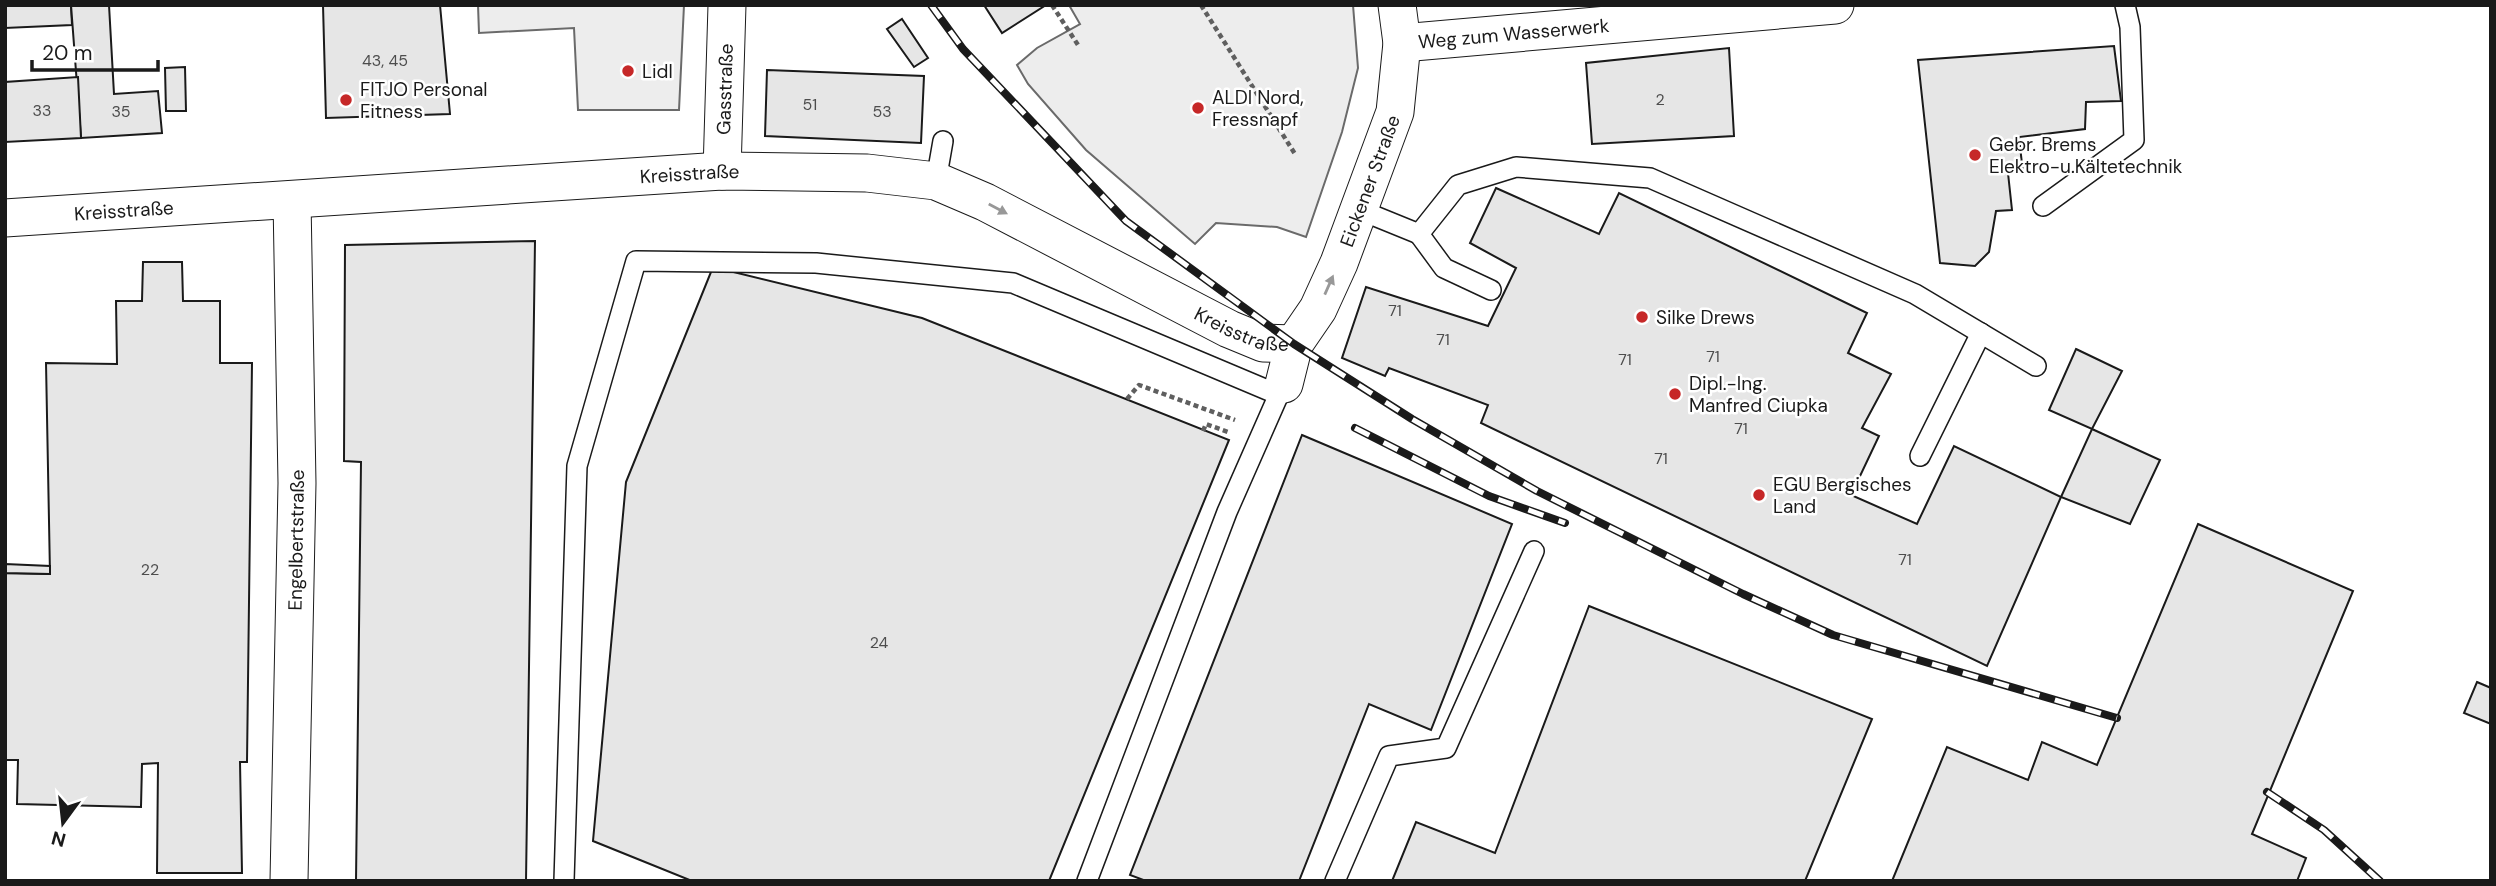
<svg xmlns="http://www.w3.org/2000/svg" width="2496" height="886" font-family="'DM Sans',sans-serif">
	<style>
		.parking { fill: #ededed; stroke: #6a6a6a; stroke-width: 2 }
		.building { fill: #e6e6e6; stroke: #1a1a1a; stroke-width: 2 }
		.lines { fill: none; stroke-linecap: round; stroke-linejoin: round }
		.lane-casing { stroke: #1a1a1a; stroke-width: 22 }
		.street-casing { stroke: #1a1a1a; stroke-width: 39 }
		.path { stroke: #5f5f5f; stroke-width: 4.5; stroke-dasharray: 5 3.5; stroke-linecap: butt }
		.lane { stroke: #fff; stroke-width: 19 }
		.street { stroke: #fff; stroke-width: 37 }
		.rail-casing { stroke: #1a1a1a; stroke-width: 8 }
		.rail { stroke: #fff; stroke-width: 5; stroke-dasharray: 16; stroke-linecap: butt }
		.oneway { fill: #989898 }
		.poi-dot { fill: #c62828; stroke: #fff; stroke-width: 2.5 }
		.labels { text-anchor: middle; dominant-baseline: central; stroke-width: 5; stroke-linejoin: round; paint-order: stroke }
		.number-label { font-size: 16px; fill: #4d4d4d }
		.street-label { font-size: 19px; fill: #1a1a1a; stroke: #fff }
		.poi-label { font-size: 19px; fill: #1a1a1a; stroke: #fff; text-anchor: start }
	</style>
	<rect width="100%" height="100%" fill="#fff"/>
	<!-- parking -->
	<g class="parking">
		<path d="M478,5h206l-5,105h-101l-4,-82 -95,5z"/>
		<path d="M1069,5h284l5,63 -16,64 -36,105 -29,-10 -61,-4 -21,21 -109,-94 -58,-66 -11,-19 20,-17 43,-24z"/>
	</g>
	<!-- building -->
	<g class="building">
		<path d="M5,5h66l1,20 -67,3z"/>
		<path d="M71,5h38l5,89 44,-3 4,42 -81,5z"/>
		<path d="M323,5h117l10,109 -124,4z"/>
		<path d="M984,5h62l-44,28z"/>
		<path d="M902,19l26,39 -14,9 -27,-38z"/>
		<path d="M2114,46l7,55 -35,1 -1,27 -66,8 4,36h-15l4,37 -16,1 -7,41 -14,14 -35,-3 -22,-203z"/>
		<path d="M1729,48l5,88 -142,8 -6,-81z"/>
		<path d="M185,67l1,44h-20l-1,-43z"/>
		<path d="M767,70l157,6 -3,67 -156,-7z"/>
		<path d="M78,77l3,61 -76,4v-60z"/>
		<path d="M1496,188l103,46 20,-41 248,120 -19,40 43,21 -29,54 17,8 -28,59 66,29 37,-78 107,51 -74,169 -506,-243 7,-18 -99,-37 -4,8 -43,-18 24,-71 122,39 28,-58 -46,-25z"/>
		<path d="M535,241l-9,640h-170l5,-419 -17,-1 1,-216z"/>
		<path d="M143,262h39l1,39h37v62h32l-5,399h-7l2,111h-85l1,-110 -16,1 -1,43 -124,-3 1,-44h-13v-187l45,1 -4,-211 71,1 -1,-63h26z"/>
		<path d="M713,267l209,51 307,122 -180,441h-357l-99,-40 33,-359z"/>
		<path d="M2076,349l46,22 -30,58 -43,-19z"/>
		<path d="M2092,429l68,31 -30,64 -69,-27z"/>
		<path d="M1302,435l210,89 -81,206 -62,-26 -70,177h-153l-16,-6z"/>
		<path d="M2198,524l155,67 -101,243 54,24 -9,23h-405l55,-134 81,33 14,-38 55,23z"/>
		<path d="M5,564l45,2v8l-45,-1z"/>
		<path d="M1589,606l283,113 -67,162h-413l24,-59 79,31z"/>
		<path d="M2477,682l14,6v36l-27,-11z"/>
	</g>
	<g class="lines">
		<defs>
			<g id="lane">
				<path d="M936,181l7,-40"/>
				<path d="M2043,206l91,-66 -4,-113 -5,-22"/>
				<path d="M1360,210l59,24 39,-49 58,-18 134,11 265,116 121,72"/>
				<path d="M1419,234l25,34 47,22"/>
				<path d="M1920,456l61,-123"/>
				<path d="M564,881l13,-415 59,-205 180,2 197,20 266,112"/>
				<path d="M1087,881l140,-369 56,-127"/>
				<path d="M1335,881l54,-125 57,-8 88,-197"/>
			</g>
			<g id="street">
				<path id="s1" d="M1402,43l433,-38"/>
				<path id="s2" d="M722,171l5,-166"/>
				<path id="s3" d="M5,218l717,-47 145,2 69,8 49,21 244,127 34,14 31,1"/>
				<path id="s4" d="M1284,384l10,-40 24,-35 21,-46 56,-151 7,-69 -5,-38"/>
				<path id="s5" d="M289,881l8,-398 -5,-283"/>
			</g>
		</defs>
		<!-- lane casing -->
		<use href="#lane" class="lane-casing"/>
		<!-- street casing -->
		<use href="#street" class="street-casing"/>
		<!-- path -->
		<g class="path">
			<path d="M1052,5l26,40"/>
			<path d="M1201,5l94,149"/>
			<path d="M1127,399l12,-14 96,35"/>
			<path d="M1203,431l3,-7 22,8"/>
		</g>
		<!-- lane -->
		<use href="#lane" class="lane"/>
		<!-- street -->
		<use href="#street" class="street"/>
		<defs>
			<g id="rail">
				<path d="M931,5l32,44 163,172 168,123 118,75 125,72 206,103 90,41 284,83"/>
				<path d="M1355,428l134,68 76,27"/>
				<path d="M2267,792l57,38 56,51"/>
			</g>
		</defs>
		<!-- rail casing -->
		<use href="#rail" class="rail-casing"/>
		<!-- rail -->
		<use href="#rail" class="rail"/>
	</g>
	<!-- one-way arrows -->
	<defs><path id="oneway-solid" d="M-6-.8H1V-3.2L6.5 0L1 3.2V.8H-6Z" transform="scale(1.75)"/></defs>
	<g class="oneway">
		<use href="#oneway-solid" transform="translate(998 209) rotate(28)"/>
		<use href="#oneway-solid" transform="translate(1329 285) rotate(-66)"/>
	</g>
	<!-- markers -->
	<g class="poi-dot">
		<circle cx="628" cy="71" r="7"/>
		<circle cx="346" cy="100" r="7"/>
		<circle cx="1198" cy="108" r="7"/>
		<circle cx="1975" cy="155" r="7"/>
		<circle cx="1642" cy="317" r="7"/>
		<circle cx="1675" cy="394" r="7"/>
		<circle cx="1759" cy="495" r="7"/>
	</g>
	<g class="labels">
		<!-- number labels -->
		<g class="number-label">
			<text x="385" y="60">43, 45</text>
			<text x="1660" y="99">2</text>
			<text x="810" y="104">51</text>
			<text x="42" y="110">33</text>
			<text x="121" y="111">35</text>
			<text x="882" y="111">53</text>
			<text x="1395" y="310">71</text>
			<text x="1443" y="339">71</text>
			<text x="1713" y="356">71</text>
			<text x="1625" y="359">71</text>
			<text x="1741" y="428">71</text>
			<text x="1661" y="458">71</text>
			<text x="1905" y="559">71</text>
			<text x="150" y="569">22</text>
			<text x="879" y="642">24</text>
		</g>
		<!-- street labels -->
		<g class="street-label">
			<text stroke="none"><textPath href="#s1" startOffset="112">Weg zum Wasserwerk</textPath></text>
			<text stroke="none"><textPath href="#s2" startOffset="82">Gasstraße</textPath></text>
			<text stroke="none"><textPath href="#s3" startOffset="686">Kreisstraße</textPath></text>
			<text stroke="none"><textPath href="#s4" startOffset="222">Eickener Straße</textPath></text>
			<text stroke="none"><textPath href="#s3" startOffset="119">Kreisstraße</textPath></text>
			<text stroke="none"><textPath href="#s3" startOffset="1274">Kreisstraße</textPath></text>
			<text stroke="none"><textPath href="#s5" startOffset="341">Engelbertstraße</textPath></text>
		</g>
		<!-- poi labels -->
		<g class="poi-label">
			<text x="642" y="71">Lidl</text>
			<text x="360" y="89">FITJO Personal<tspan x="360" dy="22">Fitness</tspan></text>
			<text x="1212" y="97">ALDI Nord,<tspan x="1212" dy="22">Fressnapf</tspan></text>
			<text x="1989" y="144">Gebr. Brems<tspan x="1989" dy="22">Elektro-u.Kältetechnik</tspan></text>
			<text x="1656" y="317">Silke Drews</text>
			<text x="1689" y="383">Dipl.-Ing.<tspan x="1689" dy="22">Manfred Ciupka</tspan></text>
			<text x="1773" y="484">EGU Bergisches<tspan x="1773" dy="22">Land</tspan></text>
		</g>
	</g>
	<!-- border -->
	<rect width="2496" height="886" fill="none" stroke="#1a1a1a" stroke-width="14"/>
	<!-- north arrow -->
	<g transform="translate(63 823) rotate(195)" stroke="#ffffff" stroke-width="5" paint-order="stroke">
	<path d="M0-5L12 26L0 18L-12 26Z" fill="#1a1a1a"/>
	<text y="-10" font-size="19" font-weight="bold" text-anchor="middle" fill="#1a1a1a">N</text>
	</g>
	<!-- scale -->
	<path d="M32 60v10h126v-10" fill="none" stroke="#1a1a1a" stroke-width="3.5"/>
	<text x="42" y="60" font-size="21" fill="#1a1a1a" stroke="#ffffff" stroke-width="5" paint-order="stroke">20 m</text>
</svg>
